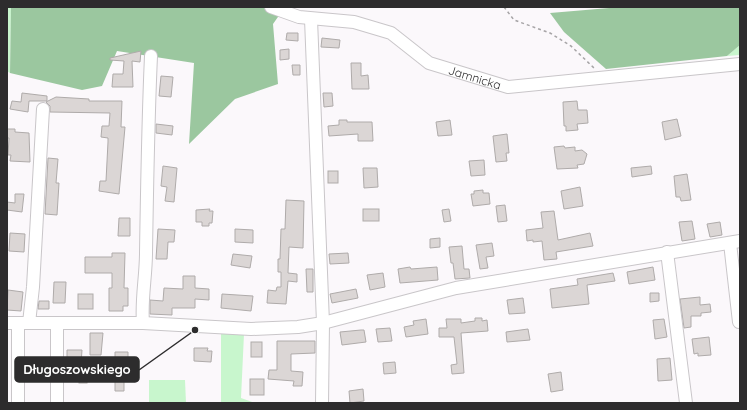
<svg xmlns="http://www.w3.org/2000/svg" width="747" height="410" font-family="Quicksand,sans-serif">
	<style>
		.green { fill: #c8f6cd }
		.forest { fill: #9bc79f }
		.building { fill: #dbd6d5; stroke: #afabaa }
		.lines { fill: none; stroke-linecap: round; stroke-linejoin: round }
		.minor-casing { stroke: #c9c6c9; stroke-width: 14 }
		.path { stroke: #a6a4a6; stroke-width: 1.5; stroke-dasharray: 3 3; stroke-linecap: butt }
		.minor { stroke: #fff; stroke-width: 12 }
		.labels { text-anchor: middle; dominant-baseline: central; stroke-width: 4; stroke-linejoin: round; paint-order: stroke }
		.street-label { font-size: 12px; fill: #2d2c2d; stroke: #fff }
		.leader { fill: none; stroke: #2d2c2d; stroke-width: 1.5 }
		.callout-dot { fill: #2d2c2d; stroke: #fff; stroke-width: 1.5 }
		.callout { fill: #2d2c2d; stroke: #2d2c2d; stroke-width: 1.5 }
		.callout-label { font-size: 13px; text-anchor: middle; font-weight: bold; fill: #fff }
	</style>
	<rect width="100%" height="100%" fill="#fbf8fb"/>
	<!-- green -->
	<g class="green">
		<path d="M7,7h4l-1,66 -3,-2z"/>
		<path d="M740,45v10l-13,1z"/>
		<path d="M221,334h23l-3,64 14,5h-34z"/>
		<path d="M149,380h36l1,23h-37z"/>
	</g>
	<!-- forest -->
	<g class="forest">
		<path d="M11,7h274l-12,17 5,60 -43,15 -46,45 5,-81 -77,-12 -15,35 -20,4 -72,-17z"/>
		<path d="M621,7h119v38l-13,11 -121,13 -42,-37 -14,-19z"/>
	</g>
	<!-- building -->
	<g class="building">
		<path d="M287,33h11v8l-12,-1z"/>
		<path d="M322,38l18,2 -1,8 -18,-1z"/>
		<path d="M289,49v10l-9,1v-10z"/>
		<path d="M141,51l-1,11 -8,-1 1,26h-21l1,-13h10l1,-13 -14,-1v-2z"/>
		<path d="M351,63h10v13l7,-1 1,14h-17z"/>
		<path d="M292,65h8v10h-7z"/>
		<path d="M161,76l12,1 -2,20 -12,-1z"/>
		<path d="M22,93l25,3v5h-18l-1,11 -18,-3 2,-8 9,1z"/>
		<path d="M323,93h9l1,13 -9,1z"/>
		<path d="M56,97l33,2v2h33l-1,26h4l-6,67 -20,-3 1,-10h6l2,-39v-4l-7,-1 1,-11h7l1,-13 -60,-1v-6l-4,-4z"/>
		<path d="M577,101l1,9h9l1,13 -11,1 1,6 -12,1v-5h-2l-1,-24z"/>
		<path d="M677,119l4,17 -16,4 -3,-18z"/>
		<path d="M339,120h8v2h25l1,19h-15v-7l-29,2 -1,-10 11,-1z"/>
		<path d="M450,120l2,15 -14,1 -2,-14z"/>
		<path d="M156,124l17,2 -1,9 -16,-2z"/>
		<path d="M7,129h8v3l14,1 1,29 -20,-1 1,-6h-3l1,-17h-2z"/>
		<path d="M507,134l2,19h-3l1,8 -11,1 -3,-26z"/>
		<path d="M564,146l1,2 10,-1v4l7,-1 5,4 -3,10 -7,1 1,3 -21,1 -3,-22z"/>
		<path d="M48,158l10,1 -2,24h3l-2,32 -12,-1z"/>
		<path d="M484,160l1,15 -14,1 -2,-15z"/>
		<path d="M163,166l14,2 -3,34 -9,-1 2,-14 -6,-1z"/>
		<path d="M651,166l1,8 -20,3 -1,-9z"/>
		<path d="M363,168h14l1,19 -14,1z"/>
		<rect x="328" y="171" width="10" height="12"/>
		<path d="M687,174l4,26 -10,1 -1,-4h-4l-2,-21z"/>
		<path d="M580,187l3,19 -19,3 -3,-18z"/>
		<path d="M483,190v3h6l1,11 -17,2 -2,-12h3v-3z"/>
		<path d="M15,194h9l-2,18 -15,-2v-8l8,1z"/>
		<path d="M286,200l18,1 -1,47 -14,-1 -1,26 9,1v8l-9,-1 -2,23 -19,-1 1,-13 8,1 1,-4h4v-15h-3v-13h2l1,-30h4z"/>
		<path d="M505,205l2,16 -9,1 -2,-16z"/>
		<path d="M210,209l-1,2h4l-1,12h-3v3h-7v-4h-6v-12z"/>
		<rect x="363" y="209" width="16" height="12"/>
		<path d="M449,209l2,12 -7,1 -2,-12z"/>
		<path d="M554,211l4,29 32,-7 3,13 -37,6 1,7 -13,1 -2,-19 -9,1v-2l-6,1 -1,-11 17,-2 -2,-16z"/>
		<path d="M119,218h11v18h-12z"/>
		<path d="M692,221l3,18 -13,2 -3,-19z"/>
		<path d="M720,222l2,13 -12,2 -3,-13z"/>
		<path d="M158,229l17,1 -1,12h-6l-1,17h-11z"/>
		<path d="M235,229l18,1v13l-18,-1z"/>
		<path d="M10,233l15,1 -1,18 -15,-1z"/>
		<path d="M440,238v9l-10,1v-9z"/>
		<path d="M492,243l2,13 -8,1 2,11 -8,1 -4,-24z"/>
		<path d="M462,246l2,23h5l1,9 -15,1 -2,-16h-2l-2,-16z"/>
		<path d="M112,253h13l-1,35h4v18h-5v5h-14v-23h3v-15h-27v-16h27z"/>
		<path d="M348,253l1,10 -19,1 -1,-10z"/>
		<path d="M233,254l19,2 -2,12 -19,-3z"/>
		<path d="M410,267l1,2 26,-2 1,13 -38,3 -2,-14z"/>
		<path d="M653,267l2,13 -26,4 -2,-12z"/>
		<path d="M306,269h7v23h-6z"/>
		<path d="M383,273l2,14 -15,3 -3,-15z"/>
		<path d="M613,273l2,8 -28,4 2,19 -37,4 -2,-19 28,-4 -1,-6z"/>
		<path d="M183,276h12v12l14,1v11l-14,-1v9h-23v7l-22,-1v-14l13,1 1,-13 19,1z"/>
		<path d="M54,282h12l-1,21h-12z"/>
		<path d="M356,289l2,9 -26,5 -2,-9z"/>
		<path d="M8,290l15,2 -2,19 -14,-1z"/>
		<path d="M650,293h9v8l-9,1z"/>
		<rect x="78" y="294" width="15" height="15"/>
		<path d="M222,294l31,2 -2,15 -30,-3z"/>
		<path d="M700,297v8l10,-1 1,8 -10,1v3h-10v11l-7,1 -4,-29z"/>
		<path d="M523,298l2,15 -16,1 -2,-14z"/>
		<path d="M39,301h10v8h-11z"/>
		<path d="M475,318h7v3l5,-1 1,11 -27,2 3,40 -12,1 -1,-9 6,-1 -3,-27h-15v-9h8l-1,-9h15v4l14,-2z"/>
		<path d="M426,319l2,15 -22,3 -2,-10 10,-2 -1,-4z"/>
		<path d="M664,319l3,18 -12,2 -2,-19z"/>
		<path d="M390,328l2,13 -14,1 -2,-13z"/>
		<path d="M528,329l2,11 -23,2 -1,-10z"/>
		<path d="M361,330h3l2,12 -24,3 -2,-13z"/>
		<path d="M90,333h13l-2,22h-11z"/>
		<path d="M709,337l2,18 -13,1v-3l-4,1 -2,-15z"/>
		<path d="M277,341h38v12l-24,1v17l12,1 -1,14h-9l1,-5 -26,-2 1,-9h8z"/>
		<rect x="251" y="342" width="11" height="15"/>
		<path d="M194,348h14l-1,3h5l-1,11 -17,-1z"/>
		<path d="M67,350h15l-1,14 -14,-1z"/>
		<path d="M115,352h13v21h-4v18h-9z"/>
		<path d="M670,358l2,22 -14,1 -1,-22z"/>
		<path d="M395,362l1,11 -12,1 -1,-11z"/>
		<rect x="79" y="372" width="8" height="11"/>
		<path d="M561,372l2,18 -12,2 -3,-18z"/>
		<rect x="250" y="379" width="14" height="16"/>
		<path d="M363,389l1,12 -14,2 -1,-12z"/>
	</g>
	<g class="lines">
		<defs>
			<g id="minor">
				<path id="s1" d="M271,7l28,10 55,5 37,11 38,30 79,24 232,-23"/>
				<path d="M311,19l12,304 -1,80"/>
				<path d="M730,243l9,79"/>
				<path d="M667,252l19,151"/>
				<path d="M7,323h136l108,6 47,-2 25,-4 133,-35 284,-47"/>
				<path d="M29,323l4,-36 10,-178"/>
				<path d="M57,323v80"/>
				<path d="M143,323c-2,-23 3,-47 3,-70 1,-66 2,-131 5,-197"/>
				<path d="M18,403v-80"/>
			</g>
		</defs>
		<!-- minor casing -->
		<use href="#minor" class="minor-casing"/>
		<!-- path -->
		<path class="path" d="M504,7l10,13 36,13 21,13 23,22"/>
		<!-- minor -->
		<use href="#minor" class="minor"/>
	</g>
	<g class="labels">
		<!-- street labels -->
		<g class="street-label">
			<text stroke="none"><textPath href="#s1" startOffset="220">Jamnicka</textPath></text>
		</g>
	</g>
	<!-- callouts -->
	<path class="leader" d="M195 330L139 370"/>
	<circle class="callout-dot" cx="195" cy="330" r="4"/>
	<rect class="callout" x="15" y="357" width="124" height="25" rx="4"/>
	<g class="callout-label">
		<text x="77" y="374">Długoszowskiego</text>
	</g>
	<!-- border -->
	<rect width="747" height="410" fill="none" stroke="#2d2c2d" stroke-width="16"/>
</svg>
